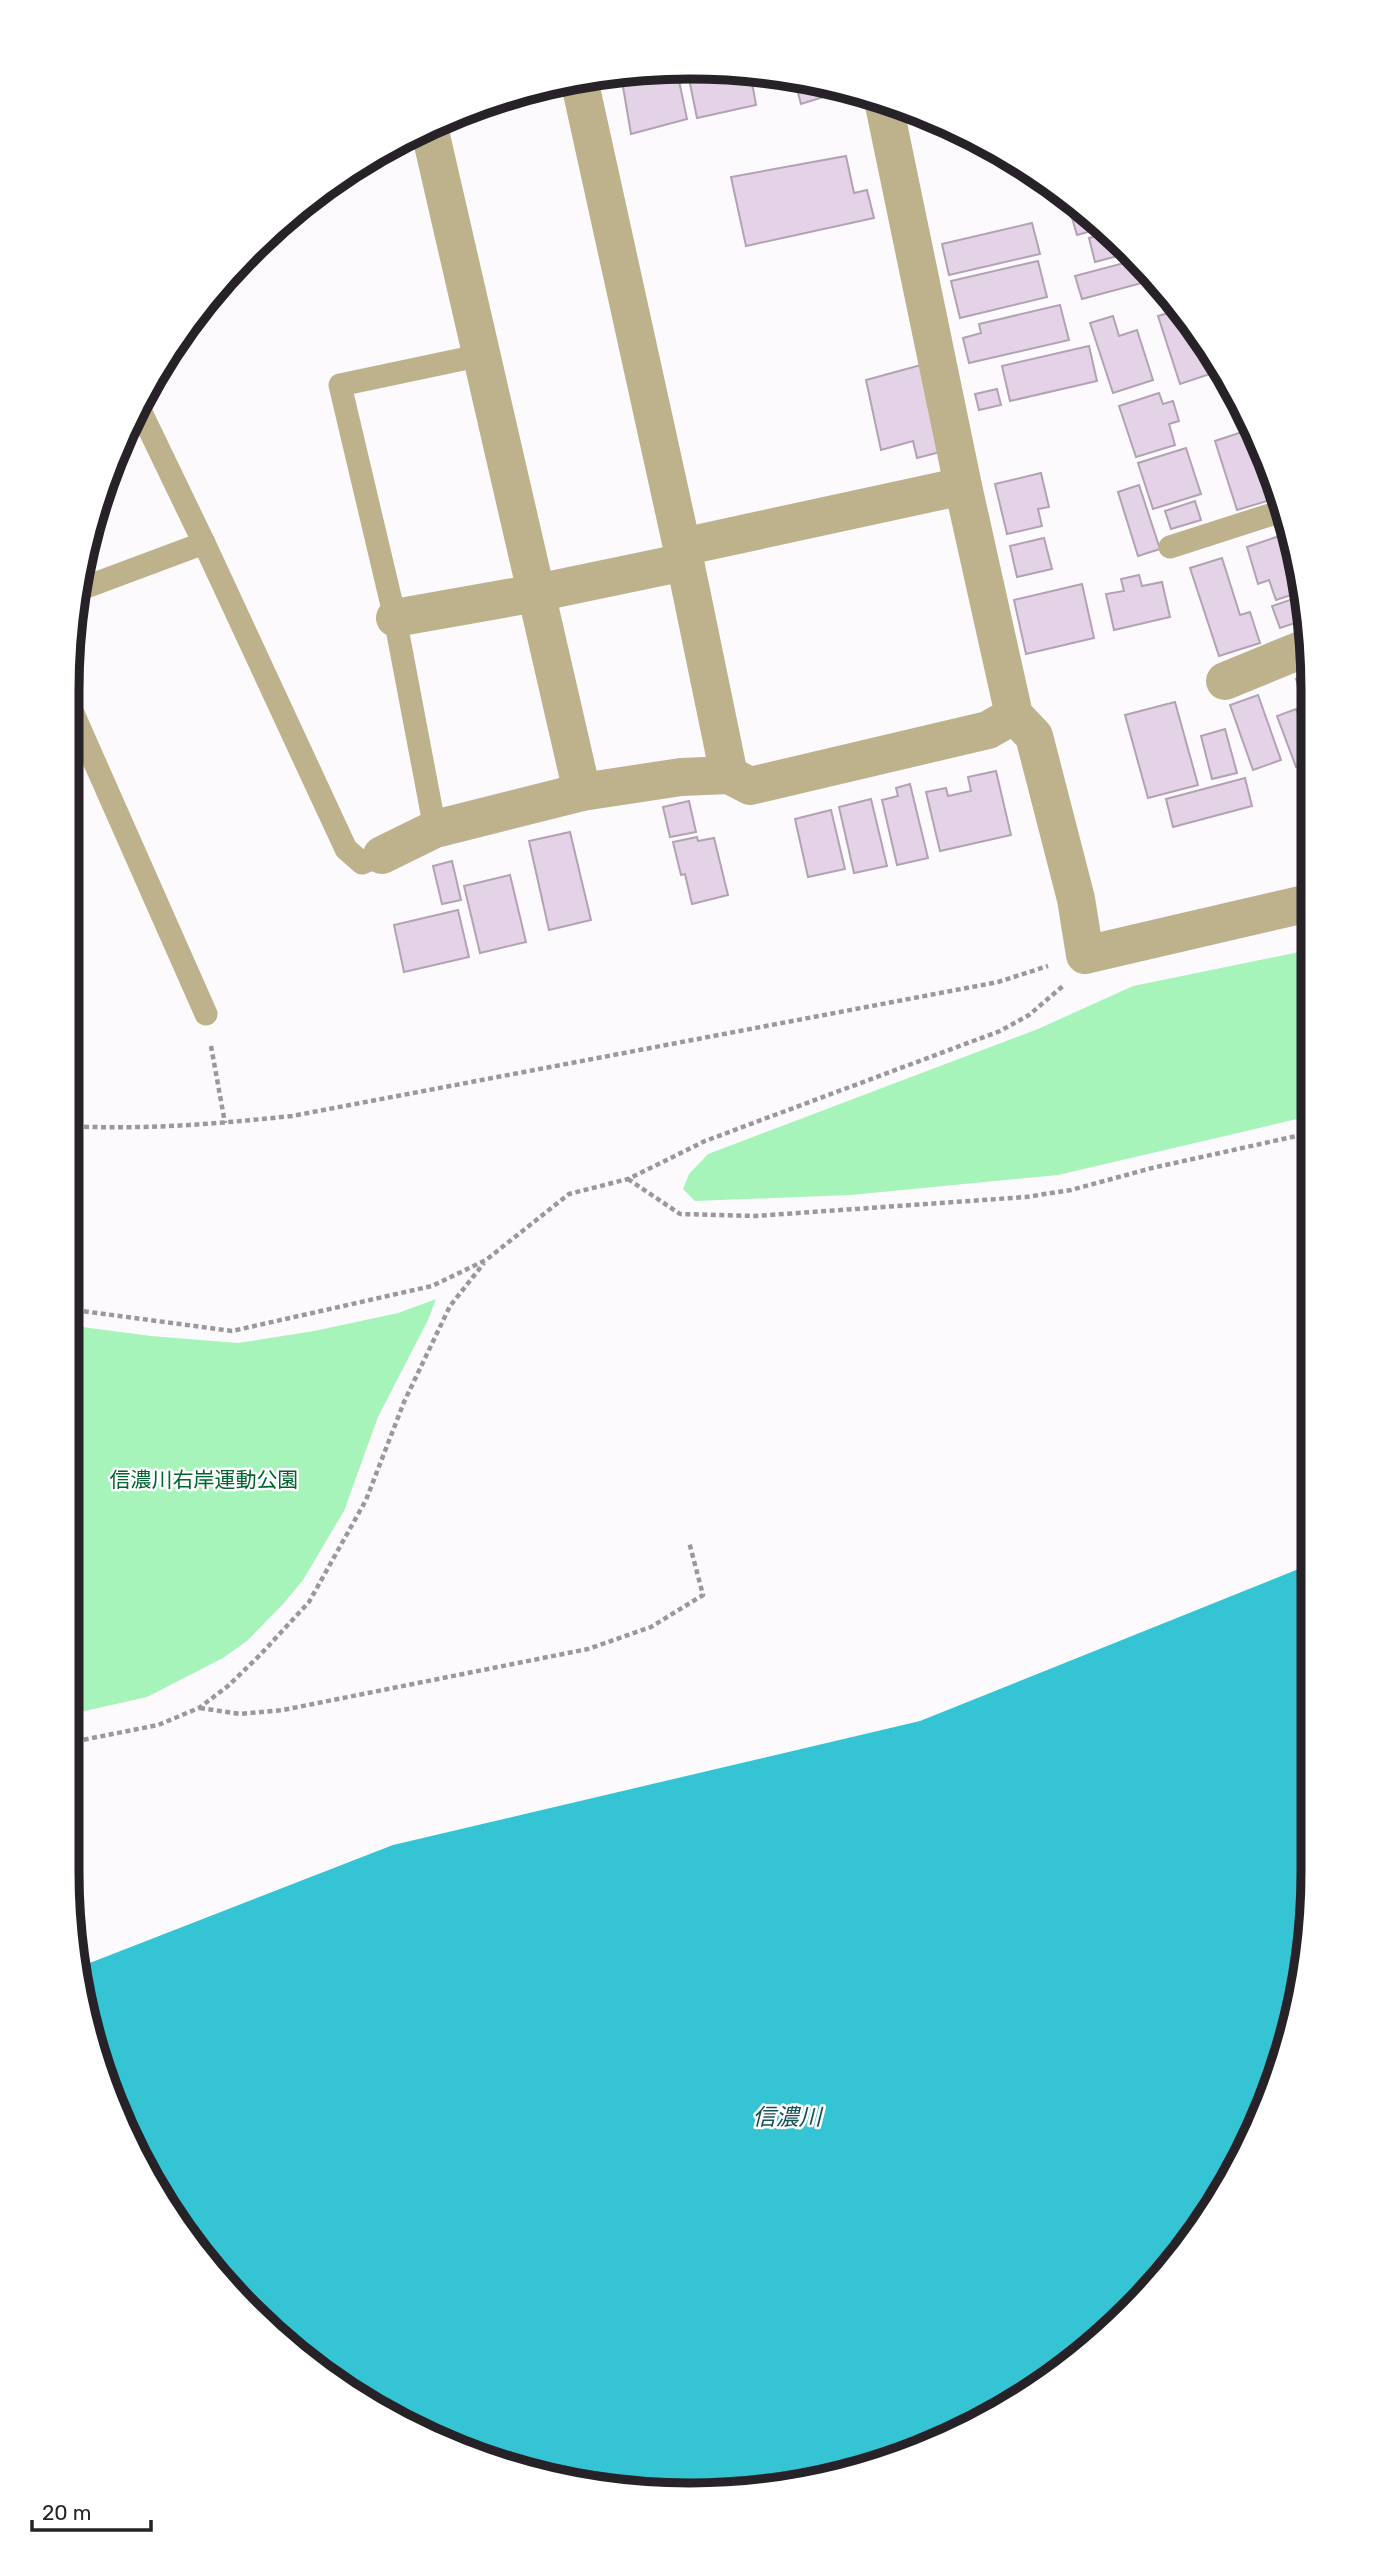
<svg xmlns="http://www.w3.org/2000/svg" width="1380" height="2562" font-family="Rubik,'Noto Sans JP',sans-serif">
	<style>
		.green { fill: #a7f4ba }
		.water { fill: #34c4d3 }
		.building { fill: #e4d3e6; stroke: #b2a2b4; stroke-width: 2 }
		.lines { fill: none; stroke-linecap: round; stroke-linejoin: round }
		.path { stroke: #9c979d; stroke-width: 4.5; stroke-dasharray: 5 3.5; stroke-linecap: butt }
		.lane { stroke: #bdb28c; stroke-width: 23 }
		.street { stroke: #bdb28c; stroke-width: 38 }
		.labels { text-anchor: middle; dominant-baseline: central; stroke-width: 5; stroke-linejoin: round; paint-order: stroke }
		.park-label { font-size: 21px; fill: #00642f; stroke: #fff }
		.water-label { font-size: 23px; font-style: italic; fill: #165057; stroke: #fff }
		.rim { fill: none; stroke: #272128; stroke-width: 9 }
	</style>
	<rect width="100%" height="100%" fill="#fdfafe"/>
	<!-- green -->
	<g class="green">
		<path d="M1309,950l1,166 -252,59 -207,20 -156,6 -12,-12 6,-15 19,-20 330,-125 95,-43z"/>
		<path d="M436,1299l-8,21 -50,97 -34,94 -41,69 -19,23 -37,38 -24,17 -76,39 -80,18v-390l84,11 87,7 76,-12 84,-18z"/>
	</g>
	<!-- water -->
	<path class="water" d="M1311,1564l1,348 -20,122 -43,114 -118,165 -95,78 -107,57 -198,46 -202,-20 -185,-83 -148,-139 -96,-179 -18,-107 311,-121 527,-124z"/>
	<!-- building -->
	<g class="building">
		<path d="M731,68l19,3 6,34 -59,13 -10,-49z"/>
		<path d="M677,71l10,48 -56,15 -9,-53z"/>
		<path d="M794,78l58,10 -51,16z"/>
		<path d="M846,156l8,37 13,-3 7,28 -128,28 -15,-69z"/>
		<path d="M1074,203l27,18 5,6 -29,8 -9,-31z"/>
		<path d="M1032,223l8,31 -91,21 -7,-31z"/>
		<path d="M1111,232l18,21 -34,9 -6,-24z"/>
		<path d="M1135,260l18,20 -71,19 -7,-23z"/>
		<path d="M1038,261l9,36 -87,21 -9,-37z"/>
		<path d="M1060,305l9,35 -100,23 -6,-25 18,-5 -2,-9z"/>
		<path d="M1179,310l26,30 3,10 3,-2 11,22 -42,14 -22,-68z"/>
		<path d="M1113,316l6,20 18,-6 16,50 -40,13 -23,-70z"/>
		<path d="M1089,346l8,35 -87,20 -8,-35z"/>
		<path d="M921,365l23,86 -27,7 -4,-17 -32,9 -15,-70z"/>
		<path d="M997,389l4,16 -22,5 -4,-16z"/>
		<path d="M1159,393l4,11 10,-3 6,20 -10,3 6,21 -39,12 -17,-51z"/>
		<path d="M1254,428l23,70 -40,12 -22,-69z"/>
		<path d="M1186,448l15,46 -48,15 -15,-46z"/>
		<path d="M1041,473l8,34 -11,2 4,17 -35,8 -12,-50z"/>
		<path d="M1139,485l21,64 -22,7 -20,-64z"/>
		<path d="M1195,501l6,19 -30,9 -6,-18z"/>
		<path d="M1288,533l15,58 -27,9 -7,-20 -11,4 -11,-37z"/>
		<path d="M1044,538l8,31 -35,8 -7,-31z"/>
		<path d="M1222,558l18,57 10,-3 10,31 -41,13 -29,-88z"/>
		<path d="M1139,575l3,11 20,-4 8,35 -56,13 -8,-36 18,-3 -3,-12z"/>
		<path d="M1082,584l12,54 -68,16 -12,-54z"/>
		<path d="M1299,597l8,22 -27,9 -8,-22z"/>
		<path d="M1308,675v38l-12,-34z"/>
		<path d="M1258,695l23,65 -28,10 -23,-65z"/>
		<path d="M1175,702l23,83 -50,13 -23,-83z"/>
		<path d="M1296,709l13,35v19l-13,4 -19,-51z"/>
		<path d="M1225,729l12,44 -25,6 -11,-43z"/>
		<path d="M996,771l15,64 -71,16 -14,-59 20,-4 2,8 23,-5 -3,-14z"/>
		<path d="M1245,778l7,28 -79,21 -7,-28z"/>
		<path d="M910,784l18,74 -31,7 -15,-65 16,-4 -2,-8z"/>
		<path d="M871,799l16,67 -33,7 -15,-66z"/>
		<path d="M689,801l7,31 -26,5 -7,-30z"/>
		<path d="M831,810l14,59 -37,8 -13,-58z"/>
		<path d="M570,832l21,88 -42,10 -20,-89z"/>
		<path d="M697,837l1,4 16,-3 14,57 -36,9 -7,-30 -4,1 -8,-33z"/>
		<path d="M452,861l9,39 -19,4 -9,-38z"/>
		<path d="M510,875l16,67 -46,11 -16,-67z"/>
		<path d="M458,910l11,47 -65,15 -10,-47z"/>
	</g>
	<g class="lines">
		<!-- path -->
		<g class="path">
			<path d="M211,1046l14,77"/>
			<path d="M67,1126c78,4 148,-2 225,-10l706,-134 50,-16"/>
			<path d="M628,1179l52,35 75,2 271,-19 45,-7 81,-22 158,-35"/>
			<path d="M67,1309l165,22 200,-45 54,-26 83,-66 59,-15 77,-38 295,-110 29,-16 34,-29"/>
			<path d="M200,1708l40,6 43,-4 305,-61 63,-22 52,-32 -14,-53"/>
			<path d="M67,1743l91,-18 41,-17 29,-22 32,-31 49,-53 57,-102 38,-98 46,-96 34,-43"/>
		</g>
		<!-- lane -->
		<g class="lane">
			<path d="M137,404l67,139 142,306 16,14 20,-8"/>
			<path d="M1170,547l112,-36"/>
			<path d="M78,590l126,-47"/>
			<path d="M68,702l138,312"/>
			<path d="M435,829l-40,-211 -55,-233 142,-30"/>
		</g>
		<!-- street -->
		<g class="street">
			<path d="M579,79l103,468 47,228 21,11 238,-56 26,-15"/>
			<path d="M883,100l80,386 51,229 20,21 42,163 9,56 224,-52"/>
			<path d="M429,127l153,665"/>
			<path d="M682,547l281,-61"/>
			<path d="M395,618l141,-25 149,-31"/>
			<path d="M1225,681l83,-34"/>
			<path d="M382,855l53,-26 147,-37 99,-15 48,-2"/>
		</g>
	</g>
	<g class="labels">
		<!-- park labels -->
		<g class="park-label">
			<text x="204" y="1479">信濃川右岸運動公園</text>
		</g>
		<!-- water labels -->
		<g class="water-label">
			<text x="787" y="2117">信濃川</text>
		</g>
	</g>
	<!-- crop -->
	<path d="M0 0H1380V2562H0ZM690 79H690A611 611 0 0 1 1301 690V1872A611 611 0 0 1 690 2483H690A611 611 0 0 1 79 1872V690A611 611 0 0 1 690 79Z" fill="#fff" fill-rule="evenodd"/>
	<path class="rim" d="M690 79H690A611 611 0 0 1 1301 690V1872A611 611 0 0 1 690 2483H690A611 611 0 0 1 79 1872V690A611 611 0 0 1 690 79Z"/>
	<!-- scale -->
	<path d="M32 2520v10h119v-10" fill="none" stroke="#272128" stroke-width="3.5"/>
	<text x="42" y="2520" font-size="21" fill="#272128" stroke="#ffffff" stroke-width="5" paint-order="stroke">20 m</text>
</svg>
